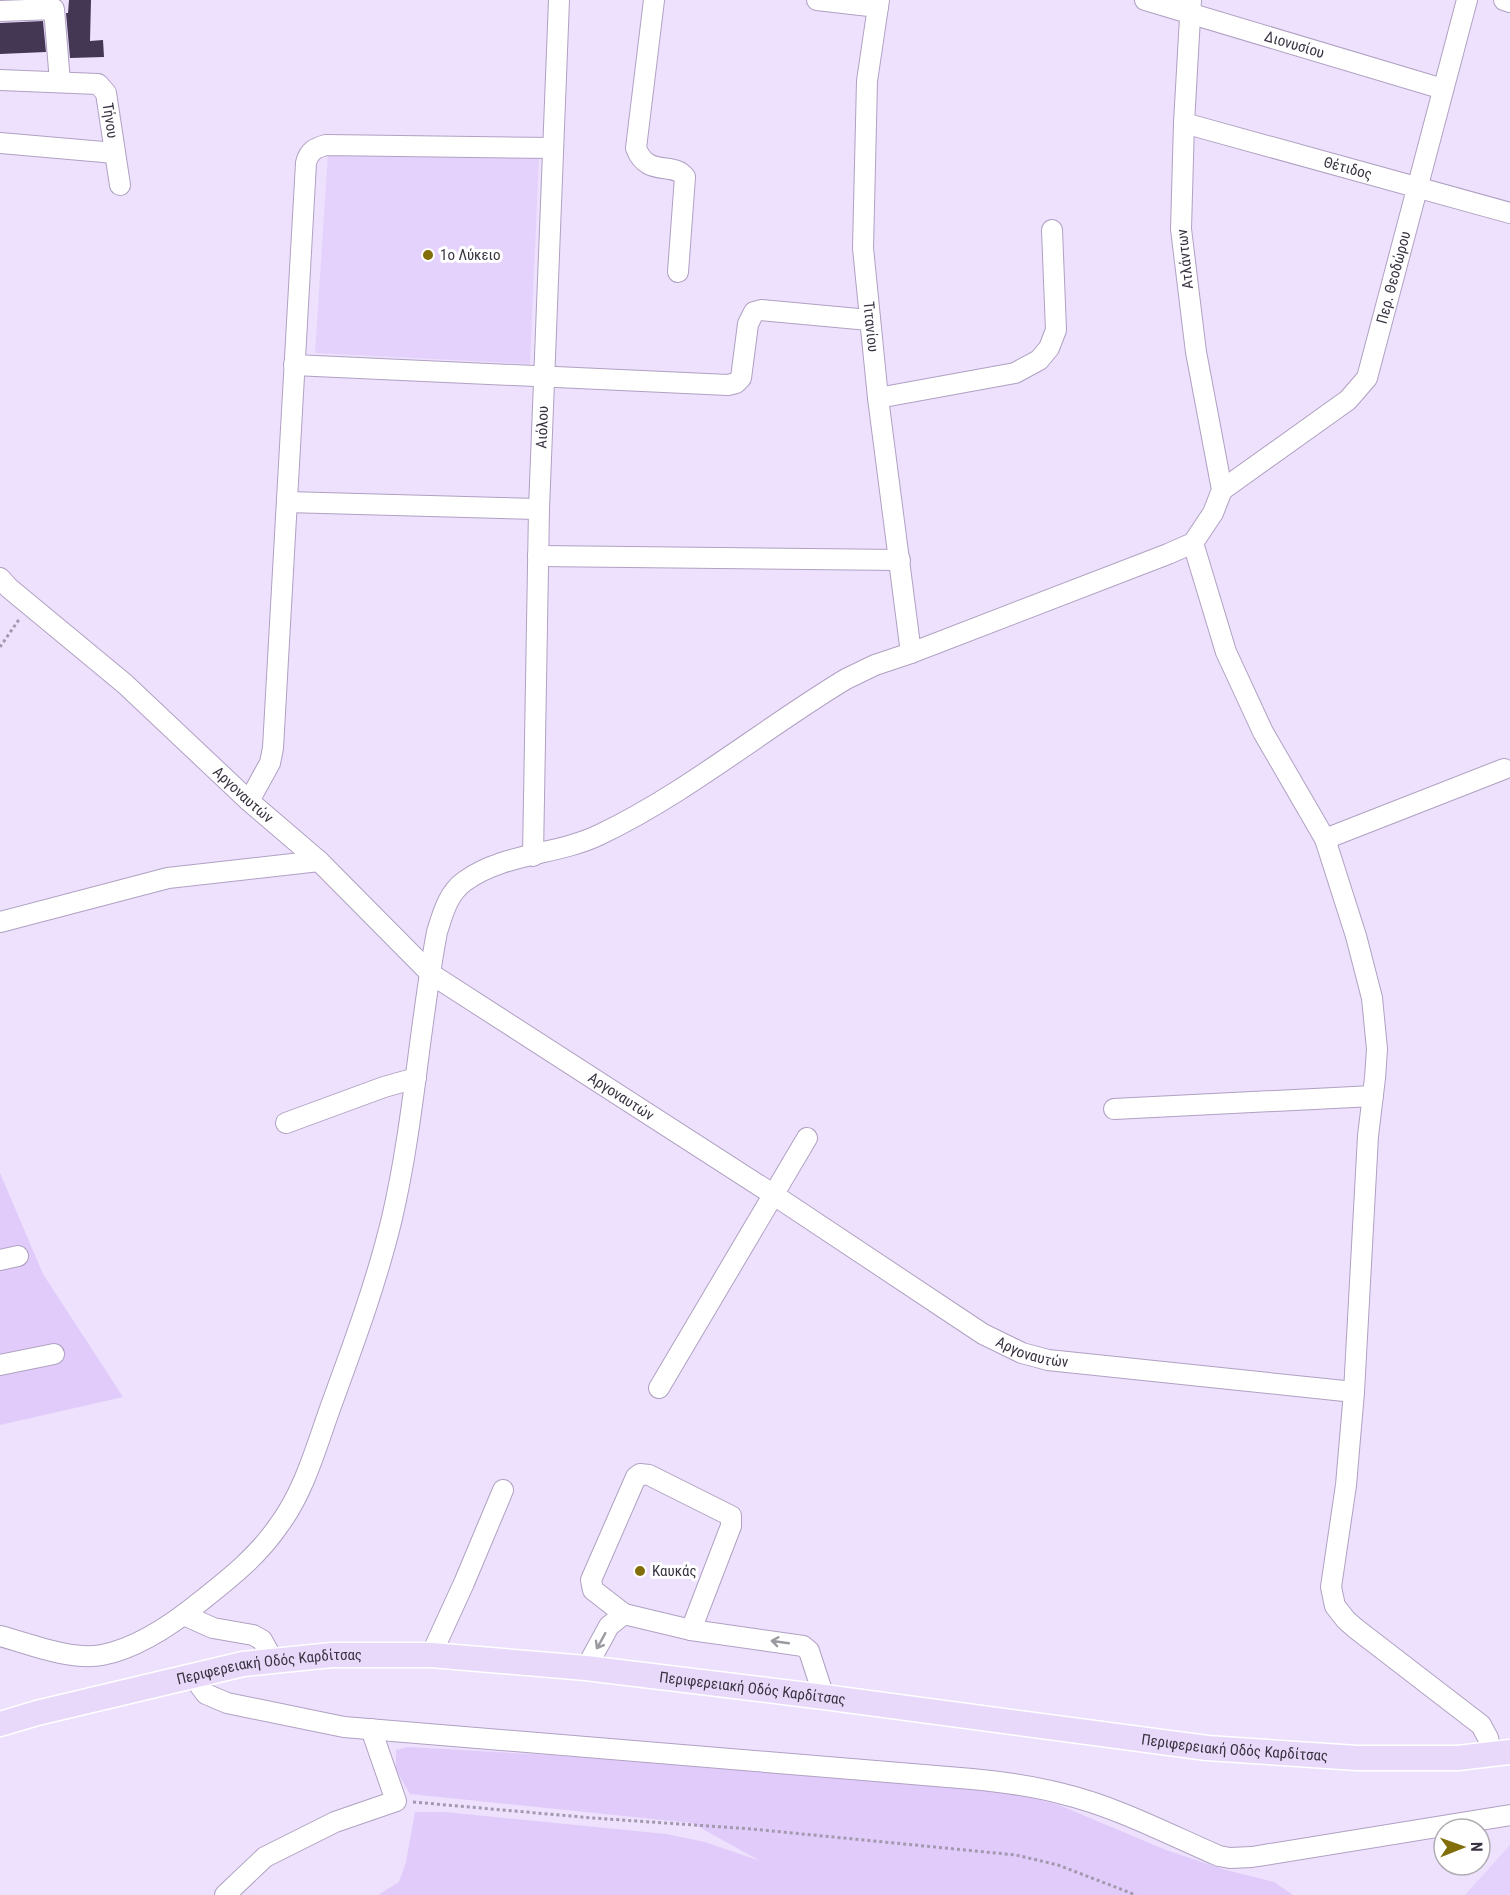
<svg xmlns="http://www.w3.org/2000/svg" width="1510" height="1895" font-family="'Roboto Condensed',sans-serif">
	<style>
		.built { fill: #e5d2fc }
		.green { fill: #e1cbfa }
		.building { fill: #443753 }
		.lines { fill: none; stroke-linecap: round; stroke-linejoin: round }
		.minor-casing { stroke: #b0a1c2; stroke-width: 22 }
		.major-casing { stroke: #fff; stroke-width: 27 }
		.path { stroke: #a399af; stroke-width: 3; stroke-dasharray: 3 3; stroke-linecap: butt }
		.minor { stroke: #fff; stroke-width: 20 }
		.major { stroke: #e8d9fa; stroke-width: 24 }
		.oneway { stroke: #9c99a0 }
		.poi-dot { fill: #816d09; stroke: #fff; stroke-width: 2 }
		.labels { text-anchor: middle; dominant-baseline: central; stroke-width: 6; stroke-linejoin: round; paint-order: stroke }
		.street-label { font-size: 15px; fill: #393341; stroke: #fff }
		.poi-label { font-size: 15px; fill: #393341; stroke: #fff; text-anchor: start }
	</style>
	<rect width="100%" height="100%" fill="#ede1fd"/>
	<!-- built -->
	<g class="built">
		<path d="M328,153l211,5 -9,206 -215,-11z"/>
		<path d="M1510,1845v50h-45z"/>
	</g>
	<!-- green -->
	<g class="green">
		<path d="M0,1173l43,101 80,123 -123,28z"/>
		<path d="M408,1747l142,8 456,36 53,14 107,45 60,20 48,12 19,13h-915l21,-13 7,-20 9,-50h29l222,22 39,8 55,19 -68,-38 -282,-29 -14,-24v-20z"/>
	</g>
	<!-- building -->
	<g class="building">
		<path d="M69,0h22l-1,41 13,-1 1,17 -34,1 -4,-45h2z"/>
		<path d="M43,21l3,31 -46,2v-31z"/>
	</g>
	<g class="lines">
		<defs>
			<g id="minor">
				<path d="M654,0l-18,148c11,30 38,13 49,29l-7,95"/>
				<path d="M817,0l61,7"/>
				<path id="s1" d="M879,0l-12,81 -4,167 15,150 33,255"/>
				<path id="s2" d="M1145,0l298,89"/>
				<path d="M1504,0l6,2"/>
				<path d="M0,11l54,-2 6,73"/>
				<path id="s3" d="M0,80l98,4 8,9 14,92"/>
				<path id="s4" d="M1184,123l326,90"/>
				<path d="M0,143l115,10"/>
				<path d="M294,365l434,20 8,-2 5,-5 7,-54 6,-12 7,-2 108,10"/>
				<path d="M878,398l137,-25 24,-13 10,-12 7,-18 -4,-100"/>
				<path id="s5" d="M1222,490l126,-90 19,-22 100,-378"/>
				<path d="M287,502l252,7"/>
				<path d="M1193,543l33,109 37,80 62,107 31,97 16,62 5,51 -2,29 -7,58 -14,256 -8,93 -15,102 4,19 11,14 9,8 126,97 7,13 4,17"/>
				<path d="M538,556l362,4"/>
				<path id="s6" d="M0,578l9,10 116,96 124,117 70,60 112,113 343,221 209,139 39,19 26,7 306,32"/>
				<path d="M249,801l21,-38 3,-15 33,-585c3,-12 9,-15 20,-18l227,3"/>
				<path d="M1325,839l179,-70"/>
				<path id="s7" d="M533,856l6,-347 20,-509"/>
				<path d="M0,922l168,-44 151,-17"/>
				<path d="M1114,1109l259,-13"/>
				<path d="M286,1123l98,-36 32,-9"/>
				<path d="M0,1260l18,-4"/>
				<path d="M0,1365l54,-11"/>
				<path d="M659,1388l148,-250"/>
				<path d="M624,1614l-31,-24 -2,-10 45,-103 4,-3 9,1 82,41v10l-40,104"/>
				<path d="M184,1615l29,13 40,7 9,5 11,20"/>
				<path d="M0,1636c30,8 72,25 102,19 36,-7 71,-31 99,-54 29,-23 57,-45 78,-76 26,-35 38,-81 53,-122 22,-60 45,-122 60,-185 22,-94 27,-191 45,-286 6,-19 11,-39 28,-51 39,-28 92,-26 134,-46 88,-42 164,-106 247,-156l29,-14 36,-12 257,-99 25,-11 20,-30 9,-23 -26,-138 -15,-123 3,-106 7,-123"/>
				<path d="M431,1655l33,-72 39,-93"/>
				<path d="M586,1668l23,-42 15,-12 67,16 112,16 6,5 15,46"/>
				<path d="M198,1674l2,12 6,8 21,9 117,24 628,52c31,3 61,7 91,15 54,13 105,40 156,62l11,2 22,-1 258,-42"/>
				<path d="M225,1895l40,-38 70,-35 61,-21 -25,-72"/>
			</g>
			<g id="major">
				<path id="s8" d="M0,1724l37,-11 206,-49 89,-9h99l155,13 238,29 383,51 150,10h101l52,-6"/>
			</g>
		</defs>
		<!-- minor casing -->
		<use href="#minor" class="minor-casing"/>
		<!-- major casing -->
		<use href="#major" class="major-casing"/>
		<!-- path -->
		<g class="path">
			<path d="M0,647l20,-29"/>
			<path d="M413,1802l180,16 159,11 264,26 42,10 78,30"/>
		</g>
		<!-- minor -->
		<use href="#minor" class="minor"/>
		<!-- major -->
		<use href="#major" class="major"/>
	</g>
	<!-- one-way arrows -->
	<defs><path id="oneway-shaft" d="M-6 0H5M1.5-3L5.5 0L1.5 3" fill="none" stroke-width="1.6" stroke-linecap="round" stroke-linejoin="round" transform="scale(1.5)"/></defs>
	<g class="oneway">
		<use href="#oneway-shaft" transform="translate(601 1641) rotate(119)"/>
		<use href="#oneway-shaft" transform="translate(780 1642) rotate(-172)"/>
	</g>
	<!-- markers -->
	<g class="poi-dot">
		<circle cx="428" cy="255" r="6"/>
		<circle cx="640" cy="1571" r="6"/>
	</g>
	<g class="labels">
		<!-- street labels -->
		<g class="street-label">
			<text stroke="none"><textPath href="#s2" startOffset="156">Διονυσίου</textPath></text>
			<text stroke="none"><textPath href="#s3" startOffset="138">Τήνου</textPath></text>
			<text stroke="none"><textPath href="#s4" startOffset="170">Θέτιδος</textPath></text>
			<text transform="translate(1185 259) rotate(-96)">Ατλάντων</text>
			<text stroke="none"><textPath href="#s5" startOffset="288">Περ. Θεοδώρου</textPath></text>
			<text stroke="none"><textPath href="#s1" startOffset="328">Τιτανίου</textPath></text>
			<text stroke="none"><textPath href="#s7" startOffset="429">Αιόλου</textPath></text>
			<text stroke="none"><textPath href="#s6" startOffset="326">Αργοναυτών</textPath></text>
			<text stroke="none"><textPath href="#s6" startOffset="812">Αργοναυτών</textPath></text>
			<text stroke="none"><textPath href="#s6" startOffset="1298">Αργοναυτών</textPath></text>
			<text stroke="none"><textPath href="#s8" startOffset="276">Περιφερειακή Οδός Καρδίτσας</textPath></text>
			<text stroke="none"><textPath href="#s8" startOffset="762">Περιφερειακή Οδός Καρδίτσας</textPath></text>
			<text stroke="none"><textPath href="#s8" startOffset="1248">Περιφερειακή Οδός Καρδίτσας</textPath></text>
		</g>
		<!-- poi labels -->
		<g class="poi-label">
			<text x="440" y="255">1ο Λύκειο</text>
			<text x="652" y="1571">Καυκάς</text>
		</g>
	</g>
	<!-- north arrow -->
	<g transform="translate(1462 1847) rotate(89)"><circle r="28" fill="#ffffff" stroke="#b0adb3" stroke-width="1.5"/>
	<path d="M0-4.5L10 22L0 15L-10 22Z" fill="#816d09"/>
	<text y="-9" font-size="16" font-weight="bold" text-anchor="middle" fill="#393341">N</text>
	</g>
</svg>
